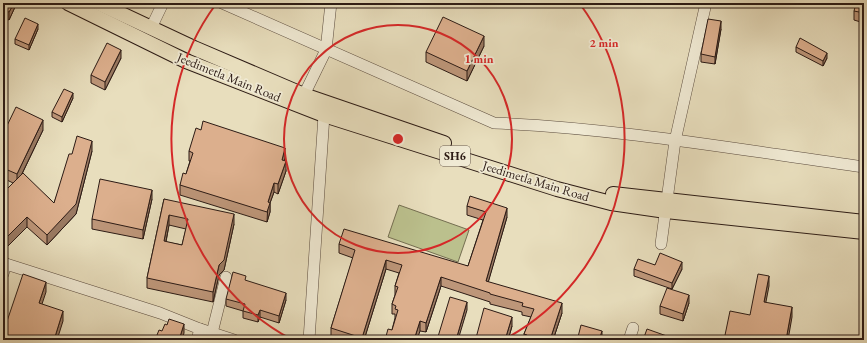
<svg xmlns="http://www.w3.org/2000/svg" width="867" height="343" font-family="'EB Garamond',serif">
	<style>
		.green { fill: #bbc08d; stroke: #746e51 }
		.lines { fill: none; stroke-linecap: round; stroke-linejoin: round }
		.minor-casing { stroke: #5b4c3f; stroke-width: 12 }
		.major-casing { stroke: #2c1b15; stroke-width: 16 }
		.minor { stroke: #f0ead4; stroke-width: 11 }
		.major { stroke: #e8debd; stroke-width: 14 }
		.wall { fill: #bd9679; stroke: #2c1b15; fill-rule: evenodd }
		.shaded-wall { fill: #9a7a63; stroke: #2c1b15 }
		.building { fill: #dcaf8d; stroke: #2c1b15; fill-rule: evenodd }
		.ring { fill: none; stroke: #d62828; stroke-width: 2 }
		.labels { text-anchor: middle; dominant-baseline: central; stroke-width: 3.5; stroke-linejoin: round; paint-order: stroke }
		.shield { fill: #f0ead4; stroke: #67594e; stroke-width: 1 }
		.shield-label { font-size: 12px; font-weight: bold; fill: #2c1b15 }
		.street-label { font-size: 13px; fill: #2c1b15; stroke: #f0ead4 }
		.centre { fill: #d62828; stroke: #f0ead4; stroke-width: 2 }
		.ring-label { font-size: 12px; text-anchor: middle; font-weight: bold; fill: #d62828; stroke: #f0ead4; stroke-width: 3.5; stroke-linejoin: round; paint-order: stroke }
	</style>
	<rect width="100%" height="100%" fill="#e8debd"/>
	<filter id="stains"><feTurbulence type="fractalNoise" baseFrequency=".005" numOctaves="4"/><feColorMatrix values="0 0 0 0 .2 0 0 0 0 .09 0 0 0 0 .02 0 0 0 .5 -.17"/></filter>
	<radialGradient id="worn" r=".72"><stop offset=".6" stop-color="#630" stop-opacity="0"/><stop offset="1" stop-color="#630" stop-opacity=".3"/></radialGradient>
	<!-- green -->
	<path class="green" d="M399,205l70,25 -11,32 -70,-25z"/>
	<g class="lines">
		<defs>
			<g id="minor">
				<path d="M222,3l272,120c124,5 247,27 370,44"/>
				<path d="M151,28l12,-25"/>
				<path d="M304,95l22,-45 5,-47"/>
				<path d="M661,244l14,-103 31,-138"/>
				<path d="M3,263l157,50 40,16 34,11"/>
				<path d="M3,274l3,-10"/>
				<path d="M212,333l14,-56"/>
				<path d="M197,340l3,-11"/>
				<path d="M309,340l15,-225"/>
				<path d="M629,340l4,-12"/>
			</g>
			<g id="major">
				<path d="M68,3l118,58 138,54 233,74 54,14 55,8 198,21"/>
				<path d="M98,3l96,45 110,47 140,48"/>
				<path d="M613,194l251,28"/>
			</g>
		</defs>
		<!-- minor casing -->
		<use href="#minor" class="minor-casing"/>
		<!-- major casing -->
		<use href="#major" class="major-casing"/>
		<!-- minor -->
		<use href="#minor" class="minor"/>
		<!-- major -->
		<use href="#major" class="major"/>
	</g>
	<!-- wall -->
	<g class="wall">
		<path d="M3,3h12v4l-6,13 -6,-3z"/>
		<path d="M864,3v20l-10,-3v-9z"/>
		<path d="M38,29l-9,21 -14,-6v-5z"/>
		<path d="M721,29l-6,35 -14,-2v-8z"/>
		<path d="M484,46l-17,35 -41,-19v-10z"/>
		<path d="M796,47l31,11 -4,8 -27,-14z"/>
		<path d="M121,58l-16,32 -14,-7v-8z"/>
		<path d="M73,98l-11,24 -10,-5v-5z"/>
		<path d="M43,130l-21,44 32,29 18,-49 20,-3 -16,63 -29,31 -20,-18 -20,20 -4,-4v-50l10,-10 -10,-5v-44z"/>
		<path d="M189,151l96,7 -1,3 2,10 -8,23 -4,-2 -4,11v9l-3,10 -87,-27v-10l6,-11 4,-13h-1z"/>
		<path d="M152,199l-9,40 -51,-10v-10z"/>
		<path d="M164,199l70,25 -10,46 -5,5 -6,27 -66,-14v-10zM169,225l17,4 -4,16 -16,-3z"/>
		<path d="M467,206l40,11 -19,65 74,31 -9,27h-29v-6l7,-17 -9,-2v-3l-32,-8v-2l-49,-16 -15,46 -6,-1 -28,-1 3,-12v-4h-3v-10l3,-9v-9l4,-13 -13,-4 -22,71h-24l-9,-3v-9l22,-70 -14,-5v-9l129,22 15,-46 -16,-5z"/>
		<path d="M655,265l27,4 -10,20 -38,-13v-7z"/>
		<path d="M246,281l40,19 -7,23 -19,-6 -2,5 -15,-4v-7l-17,-5v-7z"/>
		<path d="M689,303l-6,18 -23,-7v-8z"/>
		<path d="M512,326l-4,14h-32v-2z"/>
		<path d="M578,337h24l-1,3h-23z"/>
	</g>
	<!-- shaded-wall -->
	<g class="shaded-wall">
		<path d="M14,3h1v4l-6,13v-8z"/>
		<path d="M721,21v8l-6,35v-7z"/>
		<path d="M38,24v5l-9,21v-5z"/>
		<path d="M7,26v10l-4,7v-10z"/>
		<path d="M484,36v10l-17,35v-10z"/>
		<path d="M121,50v8l-16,32v-8z"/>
		<path d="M827,53v5l-4,8v-5z"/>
		<path d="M73,93v5l-11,24v-5z"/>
		<path d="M43,120v10l-26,54v-10z"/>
		<path d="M92,141v10l-16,63 -29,31v-10z"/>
		<path d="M285,148v10l-3,11v-9z"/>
		<path d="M286,161v10l-8,23v-10z"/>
		<path d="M274,183v9l-4,11v9l-3,10 1,-20z"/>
		<path d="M152,190v9l-9,40v-9z"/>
		<path d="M507,208v9l-21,73v-9z"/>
		<path d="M234,214v10l-10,46 -5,5 -6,27v-10l6,-27z"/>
		<path d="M169,215v10l-5,26v-10z"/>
		<path d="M27,217v10l-20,20v-10z"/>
		<path d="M386,260v9l-22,71h-2v-2z"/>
		<path d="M682,262v7l-10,20v-6z"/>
		<path d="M769,276v10l-5,26v-10z"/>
		<path d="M441,277v9l-15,46v-9z"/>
		<path d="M46,282v10l-7,21v-10z"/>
		<path d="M286,293v7l-7,23v-7z"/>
		<path d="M689,295v8l-6,18v-7z"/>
		<path d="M467,302v8l-9,30h-2z"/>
		<path d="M562,303v10l-9,27h-3z"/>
		<path d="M792,307v10l-4,23h-2z"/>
		<path d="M260,310v7l-2,5v-7z"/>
		<path d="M63,311v10l-6,19h-3z"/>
		<path d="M512,317v9l-4,14h-3z"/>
		<path d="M420,321v10l-3,9h-3z"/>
		<path d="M184,324v9l-2,7h-3z"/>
		<path d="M602,331v6l-1,3h-2z"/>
	</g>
	<!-- building -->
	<g class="building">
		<path d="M3,3h11l-5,9 -6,-2z"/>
		<path d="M856,3h8v10l-10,-2z"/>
		<path d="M443,17l41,19 -17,35 -41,-19z"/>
		<path d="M25,18l13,6 -9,21 -14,-6z"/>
		<path d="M708,19l13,2 -6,36 -14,-3z"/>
		<path d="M3,24l4,2 -4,7z"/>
		<path d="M800,38l27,15 -4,8 -27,-14z"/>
		<path d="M107,43l14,7 -16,32 -14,-7z"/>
		<path d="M64,89l9,4 -11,24 -10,-5z"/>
		<path d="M16,107l27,13 -26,54 -14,-6v-34z"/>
		<path d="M203,121l82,27 -3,12 4,1 -8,23 -4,-1 -6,19 2,1 -3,9 -87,-27 3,-12 3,1 7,-21 -4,-2 7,-23 5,2z"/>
		<path d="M77,136l15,5 -16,63 -29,31 -20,-18 -20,20 -4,-4v-40l20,-20 31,30 15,-49h3z"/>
		<path d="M100,179l52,11 -9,40 -51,-11z"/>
		<path d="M470,196l37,12 -21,73 76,22 -12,37h-24l1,-5 -3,-1 10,-25 -12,-3 1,-3 -33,-9v-1l-49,-16 -15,46 -6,-2 -6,19h-29l3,-11 4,1 6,-20 -3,-1 1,-3 -4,-2 6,-17 -3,-1 7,-21 -16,-5 -24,78 -31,-10 24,-78 -16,-6 5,-15 124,37 18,-54 -19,-6z"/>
		<path d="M164,199l70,15 -10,46 -5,5 -6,27 -66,-14zM169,215l19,4 -6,26 -18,-4z"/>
		<path d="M660,253l22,9 -10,21 -38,-14 4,-10 17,6z"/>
		<path d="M233,272l13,4 -1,4 41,13 -7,23 -19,-6 -2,5 -15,-4 2,-7 -19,-5z"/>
		<path d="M23,274l23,8 -7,21 24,8 -9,29h-51v-7z"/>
		<path d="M758,274l11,2 -5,26 28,5 -6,33h-62l6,-29 20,4z"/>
		<path d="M667,288l22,7 -6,19 -23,-8z"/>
		<path d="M450,297l17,5 -11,38h-19z"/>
		<path d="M484,308l28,9 -7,23h-22l-7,-2z"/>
		<path d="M169,319l15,5 -5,16h-24l4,-10 3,1 3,-7 2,1z"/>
		<path d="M581,325l21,6 -3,9h-12l-9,-3z"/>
		<path d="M647,329l31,11h-35z"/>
		<path d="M824,337l40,3h-40z"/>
		<path d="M123,338l6,2h-6z"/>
	</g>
	<!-- distance rings -->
	<g class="ring">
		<circle cx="398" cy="139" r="114"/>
		<path d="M291 339A227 227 0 0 1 216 4M580 4A227 227 0 0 1 505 339"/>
	</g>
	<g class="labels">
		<!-- shield labels -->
		<rect class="shield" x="440" y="146" width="30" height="20" rx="3"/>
		<g class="shield-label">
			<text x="455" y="156">SH6</text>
		</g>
		<!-- street labels -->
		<g class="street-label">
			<text transform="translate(229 77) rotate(22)">Jeedimetla Main Road</text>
			<text transform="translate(536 181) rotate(17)">Jeedimetla Main Road</text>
		</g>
	</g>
	<circle cx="398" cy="139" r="6" class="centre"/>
	<g class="ring-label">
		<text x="604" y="47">2 min</text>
		<text x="479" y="63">1 min</text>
	</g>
	<!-- margin -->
	<rect width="867" height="343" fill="none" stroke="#e8debd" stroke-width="16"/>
	<rect x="4" y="4" width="859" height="335" fill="none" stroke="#2c1b15" stroke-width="2"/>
	<rect x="8" y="8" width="851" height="327" fill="none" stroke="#2c1b15"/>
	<rect width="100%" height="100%" filter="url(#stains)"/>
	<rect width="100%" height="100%" fill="url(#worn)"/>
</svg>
